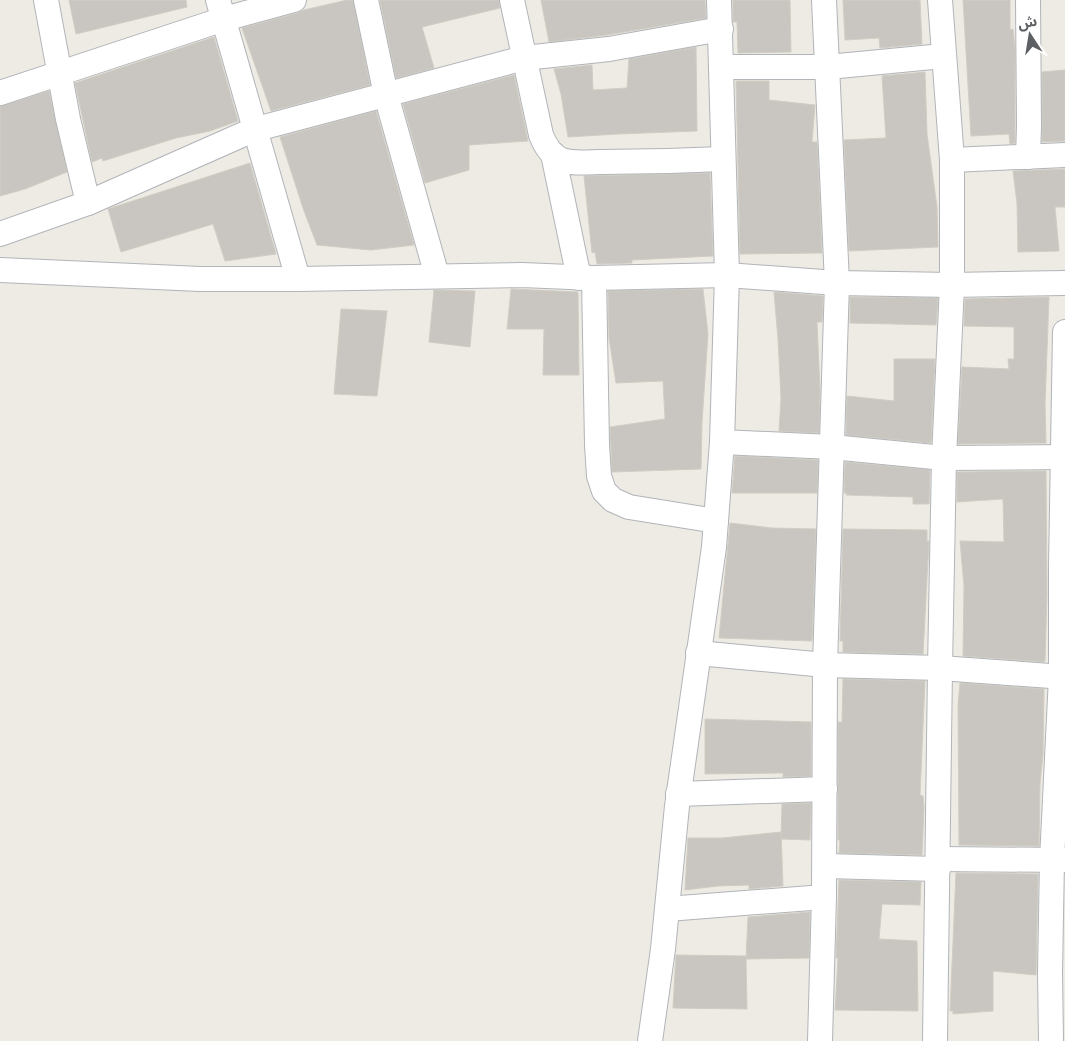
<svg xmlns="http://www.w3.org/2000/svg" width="1065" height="1041" font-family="Roboto,'Noto Sans Arabic',sans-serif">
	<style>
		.building { fill: #c9c6c1; stroke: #d1cdc3 }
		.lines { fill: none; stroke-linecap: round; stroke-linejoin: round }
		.street-casing { stroke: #b1b4b8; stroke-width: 26 }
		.street { stroke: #fff; stroke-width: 24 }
	</style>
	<rect width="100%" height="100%" fill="#edebe4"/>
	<!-- building -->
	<g class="building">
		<path d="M69,0h117l1,7 -111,27z"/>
		<path d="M347,0h6l17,85 -99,26 -29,-83 56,-15 6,-3z"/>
		<path d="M380,0h119l1,8 -78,19 12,41 -38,10z"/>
		<path d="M541,0h164l1,18 -99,17 -58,7z"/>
		<path d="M733,0h57l1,52 -53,1 -1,-31h-4z"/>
		<path d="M843,0h77l2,44 -42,4 -1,-10 -34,2z"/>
		<path d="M963,0h47v30l3,-1 2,20v94l-5,1 -1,-10 -38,2z"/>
		<path d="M214,37l24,84 -28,10 -34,7 -73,23 -1,-3 -10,4 -17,-79z"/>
		<path d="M696,47l1,84 -79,3 -50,3 -7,-43 -7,-25 38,-4 1,25 34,-2 2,-29z"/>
		<path d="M1065,70v71l-23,1v-70z"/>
		<path d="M925,72l2,62 10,73 1,40 -89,4 -5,-111 42,-2 -4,-62z"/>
		<path d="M514,75l14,66 -59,4v25l-44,13 -22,-79z"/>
		<path d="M736,81h33v19l46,5 -3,37h5l5,111 -82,1z"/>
		<path d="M49,91l18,81 -42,17 -25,7v-90z"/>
		<path d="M376,111l38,134 -43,5 -54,-5 -13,-34 -24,-74z"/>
		<path d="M250,163l26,91 -51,7 -12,-37 -92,28 -13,-43z"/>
		<path d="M1065,169v38h-10l4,44 -41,1 -1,-49 -4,-32z"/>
		<path d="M710,173l3,83 -81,4v3l-35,1 -2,-12 -3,1 -8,-77z"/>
		<path d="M511,289l67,3 1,83h-36l1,-46h-37z"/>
		<path d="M703,289l5,45 -6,88 -1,47 -89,3 -2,-45 55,-8 -2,-38 -47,2 -7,-45 -1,-47z"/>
		<path d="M434,290l41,1 -5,56 -41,-5z"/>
		<path d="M774,292l49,4 -1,26h-5l3,68 -1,43 -40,-2 2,-33 -3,-59z"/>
		<path d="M850,297l88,1 -2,27 -86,-2z"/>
		<path d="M1049,297l-4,107 1,39 -88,1 4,-77 47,2 -1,-10h6v-32l-50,-1 1,-27z"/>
		<path d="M341,309l46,2 -10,85 -43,-2z"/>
		<path d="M894,359h41l-4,84 -85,-8 1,-39 47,5z"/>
		<path d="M735,456l83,4 -1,33h-85z"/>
		<path d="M845,462l85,8 -1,34h-16v-7l-67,-2 1,-2h-3z"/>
		<path d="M1046,471l1,123 -2,66 -1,2 -81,-6 1,-70 -4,-45 44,1 -1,-43 -46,3v-30z"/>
		<path d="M730,523l42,5 44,1 -4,112 -93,-3z"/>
		<path d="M843,529l84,1v11h2l-6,113 -80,-2v-11h-3z"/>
		<path d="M843,679l82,2 -5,114 3,1 1,11 -2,48 -83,-2 1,-13h-2v-118h4z"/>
		<path d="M960,683l84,6 -1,66 -3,29 -1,62 -80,-1 -1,-140z"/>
		<path d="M705,719l106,3v54l-28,1v-4l-78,1z"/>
		<path d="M811,803l-1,37 -29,-1 1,-35z"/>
		<path d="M781,832l2,54 -34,3v-4l-31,1 -33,4 3,-52h34z"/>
		<path d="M956,873l82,1 -2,101 -43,-4v40l-40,3v-3h-3z"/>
		<path d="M839,880l82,2 -1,23 -38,-1 -3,35 38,2 1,70 -83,-1 3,-52h-2z"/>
		<path d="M810,912l-1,46 -63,1 1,50 -74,-1 3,-53 70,1v2l2,-41z"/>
	</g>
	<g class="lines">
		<defs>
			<g id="street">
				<path d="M46,0l22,119 20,84"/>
				<path d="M218,0l80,279"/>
				<path d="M366,0l20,95 51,181"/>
				<path d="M512,0l29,135c4,10 10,21 21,25 9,4 29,2 39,2 41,0 81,-1 122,-3"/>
				<path d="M722,67h106l115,-11"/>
				<path d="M0,93l224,-74 70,-19"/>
				<path d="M553,154l26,124"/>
				<path d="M1028,157l1,-31 -1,-126"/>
				<path d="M952,160l113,-5"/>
				<path d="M0,234l88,-31 165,-73 271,-72 85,-9 112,-20"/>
				<path d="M0,270l200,9h98l224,-4 72,3 133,-3 110,8 115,2 113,-2"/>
				<path d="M594,278l3,167 2,31 5,15 9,9 16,7 87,14"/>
				<path d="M722,442l110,5 112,11 121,-1"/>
				<path d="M698,653l127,12 115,3 125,9"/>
				<path d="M678,794l147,-5"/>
				<path d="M938,859l127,1"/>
				<path d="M825,866l113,3"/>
				<path d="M667,909l157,-12"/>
				<path d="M650,1041l13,-92 14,-143 37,-259 8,-105 5,-167 -8,-275"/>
				<path d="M820,1041l4,-144 1,-232 12,-382 -13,-283"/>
				<path d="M935,1041l5,-373 4,-210 8,-173v-125l-12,-160"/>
				<path d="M1051,1041l-1,-68 2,-113 9,-183v-110l4,-235"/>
			</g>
		</defs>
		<!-- street casing -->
		<use href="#street" class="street-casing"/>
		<!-- street -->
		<use href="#street" class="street"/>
	</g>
	<!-- north arrow -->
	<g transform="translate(1030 35) rotate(348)" stroke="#ffffff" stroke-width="4" paint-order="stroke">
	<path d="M0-4L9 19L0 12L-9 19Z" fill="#5c5f63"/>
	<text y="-8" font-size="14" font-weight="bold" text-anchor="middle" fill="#5c5f63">ش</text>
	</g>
</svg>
